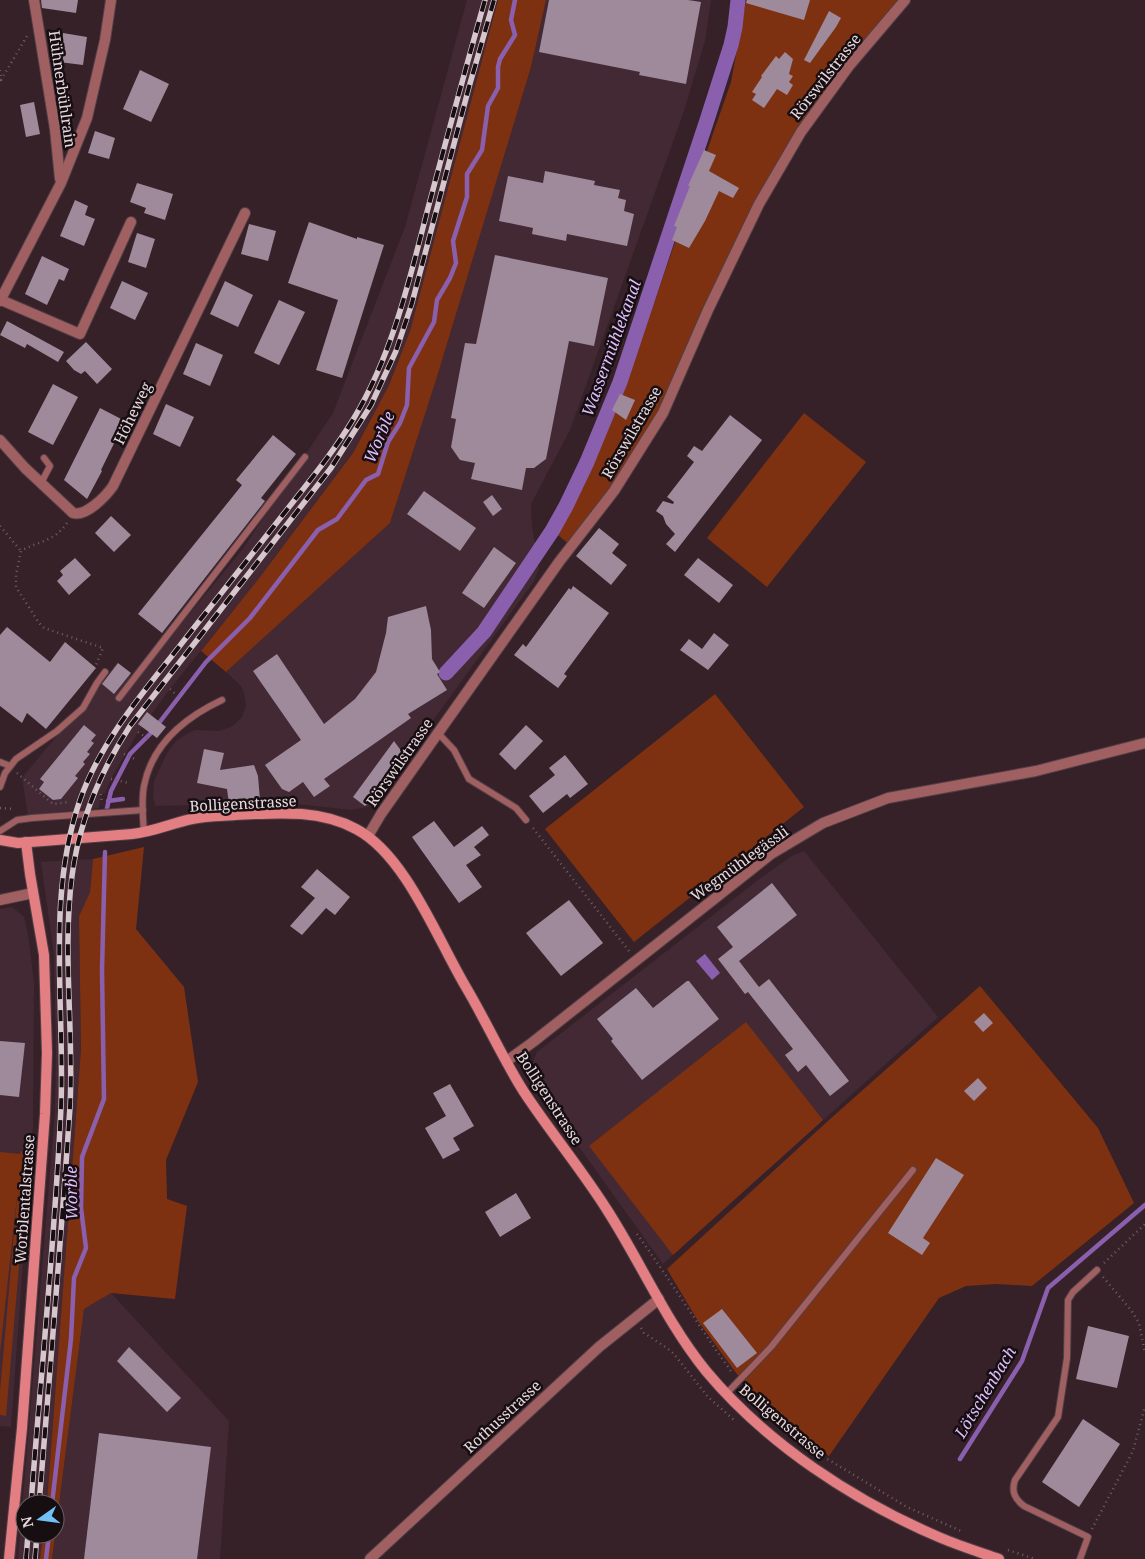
<svg xmlns="http://www.w3.org/2000/svg" width="1145" height="1559" font-family="'Noto Serif',serif">
	<style>
		.built { fill: #432934 }
		.green { fill: #7e3111 }
		.water { fill: #8a60ae }
		.lines { fill: none; stroke-linecap: round; stroke-linejoin: round }
		.stream { stroke: #8a60ae; stroke-width: 4.5 }
		.canal { stroke: #8a60ae; stroke-width: 15 }
		.building { fill: #9e8a9b }
		.lane-casing { stroke: #523f46; stroke-width: 8 }
		.street-casing { stroke: #523f46; stroke-width: 12 }
		.secondary-casing { stroke: #523f46; stroke-width: 12 }
		.path { stroke: #715f66; stroke-width: 2.5; stroke-dasharray: 1 4; stroke-linecap: butt }
		.lane { stroke: #a06062; stroke-width: 6 }
		.street { stroke: #a06062; stroke-width: 10 }
		.secondary { stroke: #e37e83; stroke-width: 10 }
		.rail-casing { stroke: #d6c7cd; stroke-width: 5.5 }
		.rail { stroke: #170e12; stroke-width: 4; stroke-dasharray: 11; stroke-linecap: butt }
		.labels { text-anchor: middle; dominant-baseline: central; stroke-width: 5; stroke-linejoin: round; paint-order: stroke }
		.street-label { font-size: 15px; fill: #e8dadf; stroke: #170e12 }
		.water-label { font-size: 16px; font-style: italic; fill: #debefd; stroke: #170e12 }
	</style>
	<rect width="100%" height="100%" fill="#362129"/>
	<!-- built -->
	<g class="built">
		<path d="M467,0h31l-88,331 -21,54 -36,68 -93,124 -90,112 -32,43 -27,47 -6,14 -4,1 -2,14 -71,7 -6,-37 95,-115 19,16 106,-129 91,-137 72,-186z"/>
		<path d="M546,0h165l-6,41 -22,73 -113,316 -39,74 1,21 7,44 -5,12 -163,225 -19,4 -64,-7 -133,3 -2,-10 1,-15 13,-28 9,-12 12,-8 7,-3 24,1 6,-2 8,-3 9,-9 4,-11 -2,-14 -3,-6 -15,-14 164,-149 46,-143 95,-313z"/>
		<path d="M804,851l134,166 -275,247 -129,-180 -3,-13 3,-12 3,-7 225,-175 30,-21z"/>
		<path d="M93,859l-3,33 -11,24 2,133 -33,449 -1,6h-22v30h18l-3,25h-22l37,-447 1,-63 -2,-94 -13,-93z"/>
		<path d="M12,907l12,10 4,17 6,49 -1,142 -22,302 -11,-1v-517z"/>
		<path d="M111,1293l118,128 -9,138h-168l32,-250z"/>
	</g>
	<!-- green -->
	<g class="green">
		<path d="M498,0h48l-15,67 -95,313 -46,143 -164,149 -25,-21 59,-74 93,-124 36,-68 21,-54z"/>
		<path d="M746,0h159l-56,66 -90,138 -96,209 -92,133 -14,-12 36,-71 33,-80 105,-301z"/>
		<path d="M804,413l62,49 -99,125 -60,-49z"/>
		<path d="M715,694l89,113 -170,135 -89,-113z"/>
		<path d="M144,847l-8,82 48,58 14,95 -32,78 1,39 20,7 -12,93 -64,-6 -27,16 -32,250h-12l3,-25h12v-30h-8l34,-455 -2,-133 11,-24 3,-33z"/>
		<path d="M980,986l118,142 36,75 -102,83 -36,-2 -30,2 -27,12 -110,158 -79,-64 -52,-71 -31,-52 162,-149z"/>
		<path d="M746,1022l77,98 -150,135 -84,-109z"/>
		<path d="M21,1151l8,1 -23,264 -6,-1v-23l18,-204 -18,164v-200l20,2z"/>
	</g>
	<!-- water -->
	<path class="water" d="M705,954l15,19 -8,7 -16,-19z"/>
	<g class="lines">
		<!-- stream -->
		<g class="stream">
			<path d="M108,801l15,-2"/>
			<path d="M107,808l4,-17 19,-37 22,-22 54,-70 44,-44 68,-88 19,-11 29,-39 12,-6 10,-32 12,-19 7,-18 2,-37 25,-46 3,-22 13,-22 6,-15 -3,-22 14,-44v-23l15,-24 6,-44 10,-18v-21l2,-8 15,-24 -4,-15 4,-20"/>
			<path d="M960,1459l62,-98 26,-73 97,-83"/>
			<path d="M52,1504l19,-165 3,-61 12,-30 -5,-40 1,-51 22,-58 -2,-129 3,-118"/>
			<path d="M46,1559l3,-25"/>
		</g>
		<!-- canal -->
		<path class="canal" d="M446,673l38,-41 68,-101 14,-25 21,-44 33,-80 87,-262 24,-75 4,-18 3,-27"/>
	</g>
	<!-- building -->
	<g class="building">
		<path d="M41,0h37l-2,13 -34,-5z"/>
		<path d="M549,0h139l13,2 -15,82 -47,-9 1,-3 -101,-20z"/>
		<path d="M747,0h63l-6,20 -58,-17z"/>
		<path d="M829,11l12,7 -5,9 -26,36 -6,-3z"/>
		<path d="M63,33l24,4 -4,28 -24,-3z"/>
		<path d="M785,52l8,7 -4,15 4,2 -4,6 4,3 -6,10 -10,-6 -13,19 -12,-8 4,-6 -4,-2 10,-15 -1,-1 15,-20 3,3z"/>
		<path d="M140,70l29,14 -18,38 -28,-13z"/>
		<path d="M34,102l6,32 -14,3 -6,-32z"/>
		<path d="M95,131l20,7 -6,21 -21,-6z"/>
		<path d="M704,150l12,5 -7,16 30,17 -6,10 -14,-7 -14,30 -16,27 -17,-8 5,-13 -3,-1 16,-40h-2z"/>
		<path d="M545,171l50,10 -1,4 26,5 -2,8 8,2 -2,11 10,3 -7,32 -60,-12 -1,7 -34,-7 1,-6 -34,-7 9,-45 35,7z"/>
		<path d="M137,183l36,11 -8,26 -21,-7 2,-5 -16,-6z"/>
		<path d="M75,200l13,6 -3,9 10,4 -11,27 -24,-10z"/>
		<path d="M309,222l48,17v-2l27,8 -42,133 -26,-8 22,-70 -50,-17z"/>
		<path d="M249,224l27,7 -8,30 -27,-7z"/>
		<path d="M137,233l18,6 -9,29 -18,-6z"/>
		<path d="M495,255l113,23 -14,68 -25,-5 -23,118 -12,9h-8l-4,22 -51,-11 4,-16 -15,-3 -9,-13 5,-28 -5,-1 14,-75 11,1z"/>
		<path d="M42,256l27,13 -5,12 -5,-2 -12,26 -22,-11z"/>
		<path d="M122,281l26,12 -13,27 -25,-12z"/>
		<path d="M225,281l28,14 -15,32 -28,-13z"/>
		<path d="M279,300l26,12 -26,53 -25,-12z"/>
		<path d="M7,321l57,31 -6,10 -31,-18 -2,4 -25,-13z"/>
		<path d="M86,342l26,27 -15,15 -12,-13 -4,3 -7,-4 -8,-9z"/>
		<path d="M196,343l27,12 -13,31 -27,-12z"/>
		<path d="M53,384l25,13 -25,48 -25,-13z"/>
		<path d="M620,394l15,6 -9,20 -14,-10z"/>
		<path d="M166,404l28,13 -14,30 -27,-13z"/>
		<path d="M100,408l25,13 -24,49 1,1 -15,28 -23,-19z"/>
		<path d="M730,415l32,25 -87,112 -9,-8 9,-10 -9,-10 -3,-8 -7,-5 7,-10 10,3 1,-2 -7,-5 27,-35 -7,-6 7,-10 8,5z"/>
		<path d="M273,435l23,19 -35,44 4,3 -103,132 -24,-19 104,-129 -6,-5z"/>
		<path d="M424,491l52,37 -16,23 -53,-37z"/>
		<path d="M492,495l10,14 -9,7 -10,-14z"/>
		<path d="M111,516l20,19 -17,17 -19,-19z"/>
		<path d="M599,528l20,16 -7,9 15,12 -16,20 -35,-29z"/>
		<path d="M494,547l22,16 -32,45 -22,-15z"/>
		<path d="M75,558l16,17 -22,20 -12,-14 6,-6 -3,-4z"/>
		<path d="M698,558l35,27 -14,18 -35,-28z"/>
		<path d="M573,586l36,27 -45,61 3,2 -9,12 -44,-33 9,-11 3,3 43,-59 2,2z"/>
		<path d="M426,606l5,24 1,29 8,13 -3,2 10,16 -39,24 3,4 -87,61 6,7 -16,11 -11,-15 -14,10 -7,-3 -17,-24 36,-25 -48,-69 24,-17 47,70 31,-25 21,-27 10,-39 2,-16z"/>
		<path d="M7,627l43,35 15,-20 31,26 -50,61 -19,-16 -5,10 -22,-17v-71z"/>
		<path d="M714,633l15,12 -21,25 -28,-20 9,-11 13,10z"/>
		<path d="M118,663l13,10 -17,21 -12,-10z"/>
		<path d="M147,712l19,15 -9,11 -19,-14z"/>
		<path d="M84,725l12,10 -5,6 3,2 -7,9 3,2 -7,8 2,2 -10,12 3,2 -17,21 -8,1 -14,-11 5,-7 -4,-3z"/>
		<path d="M526,725l17,16 -28,29 -16,-16z"/>
		<path d="M394,741l11,15 -30,42 -10,8 -12,-9z"/>
		<path d="M204,749l20,4 -4,17 34,-5 4,11 2,24 -31,4 -2,-15 -30,-6z"/>
		<path d="M565,755l23,29 -18,14 -3,-4 -24,19 -14,-17 26,-21 -6,-7z"/>
		<path d="M434,821l20,26 28,-21 7,9 -15,12 7,8 -15,10 16,22 -23,16 -47,-66z"/>
		<path d="M317,869l33,28 -15,18 -9,-7 -24,27 -12,-9 25,-28 -14,-11z"/>
		<path d="M772,883l25,32 -58,46 20,26 10,-8 80,102 -19,15 -24,-31 -8,7 -13,-17 8,-6 -45,-57 -3,2 -27,-35 15,-12 -16,-20z"/>
		<path d="M569,900l34,43 -42,33 -35,-43z"/>
		<path d="M687,981h2l30,38 -77,61 -31,-39 2,-2 -16,-20 39,-31 17,20z"/>
		<path d="M984,1013l9,10 -10,9 -9,-10z"/>
		<path d="M0,1041l25,2 -6,54 -19,-2z"/>
		<path d="M978,1078l9,10 -13,13 -10,-10z"/>
		<path d="M450,1084l24,42 -21,12 7,12 -17,9 -18,-31 21,-12 -13,-23z"/>
		<path d="M936,1158l28,17 -41,63 7,5 -8,12 -34,-22z"/>
		<path d="M516,1193l15,25 -31,19 -15,-25z"/>
		<path d="M722,1309l35,44 -20,15 -34,-45z"/>
		<path d="M1088,1326l41,10 -12,52 -41,-9z"/>
		<path d="M129,1347l52,51 -14,14 -50,-51z"/>
		<path d="M1083,1419l37,25 -41,63 -37,-25z"/>
		<path d="M99,1433l112,14 -14,112h-113z"/>
	</g>
	<g class="lines">
		<defs>
			<g id="lane">
				<path d="M41,483l9,-17 -6,-8"/>
				<path d="M119,698l186,-241"/>
				<path d="M438,733l16,17 15,29 47,29 10,12"/>
				<path d="M0,762l10,4"/>
				<path d="M0,787l5,-14 11,-14 41,-28 26,-23 14,-25 8,-11"/>
				<path d="M0,831l17,-11 15,-2 111,-8"/>
				<path d="M144,833c-1,-16 -3,-32 0,-47 8,-42 42,-69 78,-86"/>
				<path d="M727,1393l44,-46 142,-177"/>
				<path d="M1080,1559l8,-22 -64,-31c-9,-7 -13,-14 -9,-26l43,-63 9,-59 1,-58 5,-8 24,-22"/>
			</g>
			<g id="street">
				<path d="M34,0l21,129 5,50"/>
				<path d="M1,300l79,34 51,-112"/>
				<path d="M0,301l61,-118 26,-65 18,-78 6,-40"/>
				<path d="M0,440l25,28 48,45c13,4 33,-17 40,-27l132,-273"/>
				<path d="M368,836l13,-22 57,-81 121,-171 55,-71 49,-78 45,-103 51,-106 42,-72 48,-66 56,-66"/>
				<path d="M0,900l33,-7"/>
				<path d="M507,1061l26,-19 238,-188 52,-31 65,-25 148,-27 109,-28"/>
				<path d="M370,1559l229,-212 60,-48"/>
			</g>
			<g id="secondary">
				<path d="M0,840l18,3 114,-9c21,-2 40,-11 60,-15 14,-3 29,-3 43,-4 41,-2 84,-6 121,14 50,26 82,112 111,160 20,34 36,70 57,103 27,41 59,79 85,121 33,52 58,110 97,158 61,73 148,130 235,167 19,8 38,14 58,21"/>
				<path d="M9,1559l13,-131 23,-314 2,-61 -3,-98 -14,-81 -4,-32"/>
			</g>
		</defs>
		<!-- lane casing -->
		<use href="#lane" class="lane-casing"/>
		<!-- street casing -->
		<use href="#street" class="street-casing"/>
		<!-- secondary casing -->
		<use href="#secondary" class="secondary-casing"/>
		<!-- path -->
		<g class="path">
			<path d="M0,70l1,10 26,-44"/>
			<path d="M67,523c-13,19 -29,18 -46,28l-5,24v12l23,36 5,5 59,20 -7,17"/>
			<path d="M0,526l21,25"/>
			<path d="M170,689l11,10"/>
			<path d="M138,732l12,8"/>
			<path d="M124,754l13,6"/>
			<path d="M17,773l36,31 16,-2"/>
			<path d="M111,779l18,4"/>
			<path d="M101,794l1,10"/>
			<path d="M0,808l14,1"/>
			<path d="M533,828l96,123"/>
			<path d="M637,1234c33,46 63,94 96,140"/>
			<path d="M1104,1263l41,-39"/>
			<path d="M1103,1277l28,33 8,13 6,30"/>
			<path d="M641,1328l3,5 23,15 7,6 34,43 26,23"/>
			<path d="M744,1388l7,9 68,57 88,53 54,24"/>
			<path d="M1092,1529l41,-78 12,-45"/>
			<path d="M1008,1550l27,9"/>
		</g>
		<!-- lane -->
		<use href="#lane" class="lane"/>
		<!-- street -->
		<use href="#street" class="street"/>
		<!-- secondary -->
		<use href="#secondary" class="secondary"/>
		<defs>
			<g id="rail">
				<path d="M31,1504c10,-132 24,-265 30,-397 4,-102 -15,-210 19,-307 19,-54 56,-99 91,-143 37,-47 74,-94 111,-141 25,-32 51,-63 72,-98 38,-63 55,-136 73,-206 19,-71 38,-142 58,-212"/>
				<path d="M39,1504c11,-132 22,-264 31,-397 4,-76 -8,-155 2,-231 7,-54 28,-104 58,-150l201,-258 40,-63 25,-54 16,-48 57,-216 25,-87"/>
				<path d="M26,1559l2,-25"/>
				<path d="M35,1559l2,-25"/>
			</g>
		</defs>
		<!-- rail casing -->
		<use href="#rail" class="rail-casing"/>
		<!-- rail -->
		<use href="#rail" class="rail"/>
	</g>
	<g class="labels">
		<!-- street labels -->
		<g class="street-label">
			<text transform="translate(825 76) rotate(-52)">Rörswilstrasse</text>
			<text transform="translate(63 89) rotate(82)">Hühnerbühlrain</text>
			<text transform="translate(132 413) rotate(-64)">Höheweg</text>
			<text transform="translate(631 432) rotate(-60)">Rörswilstrasse</text>
			<text transform="translate(399 762) rotate(-55)">Rörswilstrasse</text>
			<text transform="translate(243 803) rotate(-3)">Bolligenstrasse</text>
			<text transform="translate(739 863) rotate(-36)">Wegmühlegässli</text>
			<text transform="translate(550 1098) rotate(57)">Bolligenstrasse</text>
			<text transform="translate(24 1199) rotate(-86)">Worblentalstrasse</text>
			<text transform="translate(502 1416) rotate(-43)">Rothusstrasse</text>
			<text transform="translate(783 1421) rotate(40)">Bolligenstrasse</text>
		</g>
		<!-- water labels -->
		<g class="water-label">
			<text transform="translate(611 348) rotate(-70)">Wassermühlekanal</text>
			<text transform="translate(379 437) rotate(-67)">Worble</text>
			<text transform="translate(71 1193) rotate(-91)">Worble</text>
			<text transform="translate(985 1392) rotate(-59)">Lötschenbach</text>
		</g>
	</g>
	<!-- north arrow -->
	<g transform="translate(40 1519) rotate(256)"><circle r="24" fill="#170e12" stroke="#6b6064"/>
	<path d="M0-4L9 19L0 12L-9 19Z" fill="#71c1f5"/>
	<text y="-8" font-size="14" font-weight="bold" text-anchor="middle" fill="#e8dadf">N</text>
	</g>
</svg>
